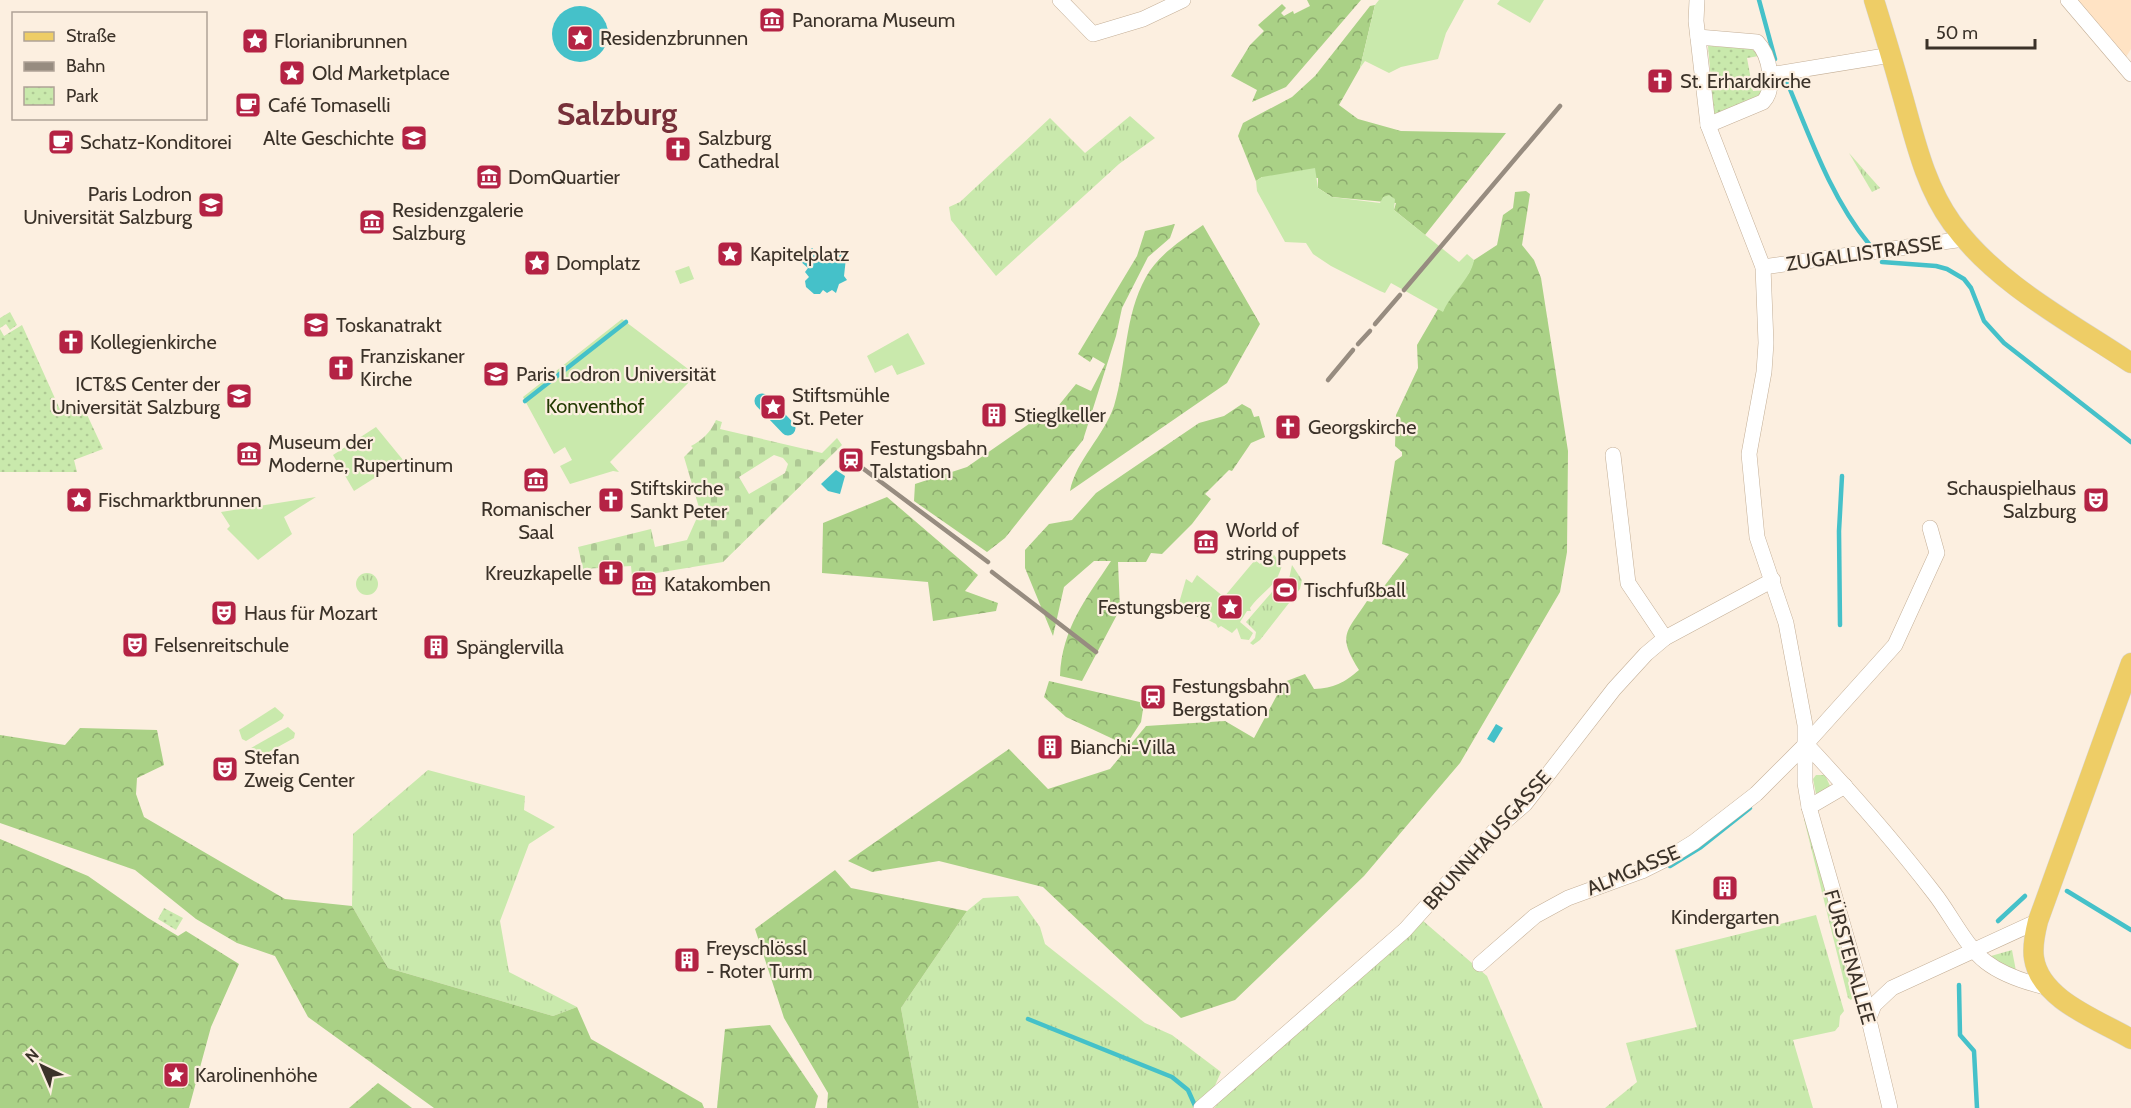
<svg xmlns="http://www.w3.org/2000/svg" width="2131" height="1108" font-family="Cabin,sans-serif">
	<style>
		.built { fill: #ffe3c4 }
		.grass { fill: url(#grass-tufts) }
		.forest { fill: url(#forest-crowns) }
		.cemetery { fill: url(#cemetery-stones); fill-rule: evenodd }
		.park { fill: url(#park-dots) }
		.garden { fill: #c9e9ac }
		.water { fill: #45c1c9 }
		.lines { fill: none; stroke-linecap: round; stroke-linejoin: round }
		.stream { stroke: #45c1c9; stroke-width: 4.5 }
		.canal { stroke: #45c1c9; stroke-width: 15 }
		.minor-casing { stroke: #c4af97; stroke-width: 16 }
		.major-casing { stroke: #d8d6d4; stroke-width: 21 }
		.minor { stroke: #fff; stroke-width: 15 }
		.major { stroke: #eecd66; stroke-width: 20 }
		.rail { stroke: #978c80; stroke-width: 4.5 }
		.labels { text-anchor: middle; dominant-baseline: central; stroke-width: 4.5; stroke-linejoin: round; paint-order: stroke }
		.poi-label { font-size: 20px; fill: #3b3229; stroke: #fcefe0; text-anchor: start }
		.street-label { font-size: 20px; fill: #3b3229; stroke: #fcefe0 }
		.park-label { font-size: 20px; fill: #243b04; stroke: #fcefe0 }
		.town-label { font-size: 32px; font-weight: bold; fill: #773039; stroke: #fcefe0 }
	</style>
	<defs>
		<pattern id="grass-tufts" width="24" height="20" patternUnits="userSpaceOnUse" patternTransform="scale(1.5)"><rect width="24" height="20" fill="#c9e9ac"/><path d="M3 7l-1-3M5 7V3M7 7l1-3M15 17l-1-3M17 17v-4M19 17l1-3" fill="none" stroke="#aec894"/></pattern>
		<pattern id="forest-crowns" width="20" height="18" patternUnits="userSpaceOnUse" patternTransform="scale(1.5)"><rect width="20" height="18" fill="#aad186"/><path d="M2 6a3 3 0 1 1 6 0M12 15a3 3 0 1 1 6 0" fill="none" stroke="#8caa6e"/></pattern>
		<pattern id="cemetery-stones" width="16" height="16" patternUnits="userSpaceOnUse" patternTransform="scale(1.5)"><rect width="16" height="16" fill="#c9e9ac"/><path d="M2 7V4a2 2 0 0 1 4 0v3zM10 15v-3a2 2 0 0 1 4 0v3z" fill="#aec894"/></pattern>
		<pattern id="park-dots" width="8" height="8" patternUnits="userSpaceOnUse" patternTransform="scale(1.5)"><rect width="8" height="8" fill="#c9e9ac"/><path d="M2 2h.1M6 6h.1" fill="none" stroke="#aec894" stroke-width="1.8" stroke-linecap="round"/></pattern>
	</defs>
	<rect width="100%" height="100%" fill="#fcefe0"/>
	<!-- built -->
	<path class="built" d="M2077,0h54v49l-5,8z"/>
	<!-- grass -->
	<g class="grass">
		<path d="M1130,116l25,22 -36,26 -123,112 -45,-56 -2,-13 11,-5 90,-84 35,35z"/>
		<path d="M1849,153l31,35 -8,4z"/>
		<path d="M1292,565l10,15 -2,9 -40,51 -7,5 -3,-2 5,-5 1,-6 -10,-10 38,-44 5,1z"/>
		<circle cx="367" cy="584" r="11"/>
		<path d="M428,770l97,26 -1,14 31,17 -26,17 -29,77 9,51 68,35 -24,9 -165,-48 -36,-62 1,-72z"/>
		<path d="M1816,775h9l6,13 -15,6 -3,-15z"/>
		<path d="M1807,816l46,181 -2,3 -3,-2 -44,-179z"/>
		<path d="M1018,896l22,31 5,17 100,79 27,12 49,37 -16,36h-286l-18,-100 66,-97 16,-13z"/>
		<path d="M1816,915l28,96 -4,5 -1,10 -4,5 -42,9 20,68h-208l32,-26 -11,-39 71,-16 -22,-77z"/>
		<path d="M1422,920l65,56 56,132h-329l24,-27z"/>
		<path d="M2012,950l4,21 -26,-14 1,-1z"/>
	</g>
	<!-- forest -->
	<g class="forest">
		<path d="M1307,0h54l-75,87 -34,15 5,-12 -26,-14 19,-31 14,-14 -6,-6 24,-21 4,4 -5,5 3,3 9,-5 1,3 16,-8z"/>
		<path d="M1375,5l-15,63 -21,37 19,14 43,12 105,2 -81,102 -31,-25 2,-7 -64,-6 -14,-9v-10l-56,-1 -6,4 -18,-45 5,-13 49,-26 23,-21 55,-70z"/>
		<path d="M1526,191l4,3 -8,51 12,15 7,18 27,173 -1,101 -7,40 -100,171 -96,113 -129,124 -54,18 -138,-131 -104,-26 -67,11 -24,-11 161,-112 39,40 62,-20 36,-43 79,-5 29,17 30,-56 21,-8 9,15c20,-1 30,-6 45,-19 -22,-35 -13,-37 8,-69l5,1 37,-48 -27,-10 13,-83 7,-5v-4l-7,-6 1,-31 22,-47 -1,-23 21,-36 5,2 5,-12 21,-26 5,-13 23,-15 6,-30 10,-7 2,-16z"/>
		<path d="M1175,224l-5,14 -22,19 -26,51 -6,28 -33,104 -78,98 -18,14 -73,-51 1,-17 52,-17 82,-57h6l21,-26 15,7 14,-27 -12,-7 -3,5 -12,-8 59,-98 8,-25z"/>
		<path d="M1203,225l57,99 -33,59 -157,108c6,-31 34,-55 44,-85 13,-43 10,-90 32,-129 12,-22 37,-38 57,-52z"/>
		<path d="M1242,404l9,5 3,8 5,-1 6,21 -14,6 -19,28 -3,-1 -24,24 6,5 -19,25 -30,30 -11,-1 -5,9h-28l2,47 -38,72 -22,-5c2,-48 26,-77 51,-115h-17l-30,26 -11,49 -28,-68v-18l24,-26 23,-4 24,-27 103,-70 25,-7z"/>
		<path d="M887,497l91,78 -13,16 33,12 -2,8 -63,10 -5,-39 -106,-9 1,-50z"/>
		<path d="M1049,681l95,22 -3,19 -15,23 -60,-28 -22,-20z"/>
		<path d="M80,728l77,2 7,35 -27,13 -1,16 8,23 141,82 67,7 36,62 165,48 24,-9 14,32 111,64 2,5h-270l-126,-91 -33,-61 -38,-13 -41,-24 -61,-49 -135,-47v-88l65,10z"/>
		<path d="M0,839l88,37 60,42 30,18 8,-5 53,33 -28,63 -22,81h-189z"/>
		<path d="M835,870l16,18 116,23 -66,97 18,100h-92l1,-15 -44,-75 -29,-89z"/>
		<path d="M770,1025l48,71 -3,12h-98l8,-79z"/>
		<path d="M378,1083l34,25h-63z"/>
	</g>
	<!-- cemetery -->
	<path class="cemetery" d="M716,420l6,2 -2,7 102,24 15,-15 5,7 -119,117 -91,15 -1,-11 -48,3 -5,-22 73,-18 4,18 32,-7 13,-29 -16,-54 9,-9 -2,-2c10,-5 20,-14 25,-26zM774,455l9,3 5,6 -3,9 -36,21 -10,-17z"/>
	<!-- park -->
	<g class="park">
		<path d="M1708,46l43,2 8,8 -12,2 6,33 12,-1 -1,5 -50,20z"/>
		<path d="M10,312l7,13 -7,5 -4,-6 -6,4v-10z"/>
		<path d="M22,325l40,89 21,-8 20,43 -29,11 3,12h-77v-143l4,7z"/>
		<path d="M164,908l19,10 -7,12 -18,-11z"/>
	</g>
	<!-- garden -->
	<g class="garden">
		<path d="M1379,0h85l-18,33 -8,26 -37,8 -12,6 -24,-12 -5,7 15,-63z"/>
		<path d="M1500,0h44l-14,23 -33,-19z"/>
		<path d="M1315,168l3,20 14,9 48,6 3,-6 6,-2 6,4 -1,11 65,52 8,-8 7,6c-3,19 -24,34 -31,52l-52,-29 -6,10 -5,-2 -49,-25 -18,-12 -7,-11 -21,-1 -28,-51 -1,-10 6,-4z"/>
		<path d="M689,266l5,13 -14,5 -5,-13z"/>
		<path d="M622,319l74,56 -86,87 9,10 -6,-1 -43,13 -10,-18 12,-6 -7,-13 -11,7 -31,-57z"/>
		<path d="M908,333l17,31 -28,11 -5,-10 -17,8 -8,-17z"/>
		<path d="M376,427l27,33 -49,31 -21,-36z"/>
		<path d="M316,497l-32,20 8,17 -34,26 -31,-31 3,-3 -9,-14z"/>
		<path d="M1271,551l11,14c-6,23 -17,23 -32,43l1,3h-4l-7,11 13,11 -4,7 -8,-1 -4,-11 -5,5 -11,-7 -3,2 -2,-4 -16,-8 -3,1 -2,-4 -16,-10 7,-24 6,4 5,-8 27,22 31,-37 5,4z"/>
		<path d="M275,707l9,8 -2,4 -36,22 -4,-2 -3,-9z"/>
		<path d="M288,727l7,6 -1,5 -36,20 -5,-1 -2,-9z"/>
	</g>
	<!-- water -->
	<g class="water">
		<circle cx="580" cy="34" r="28"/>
		<circle cx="255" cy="41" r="9"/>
		<path d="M812,248l8,7 18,-4 8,7 -2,18 3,4 -8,4 -3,9 -4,-3 -5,3 -4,-3 -3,4h-6l-8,-7 -1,-6 4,-4 -4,-5 3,-4 -8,-7z"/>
		<path d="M836,470l9,6 -5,18 -12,-3 -7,-7z"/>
		<circle cx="79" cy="500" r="7"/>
		<path d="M1496,724l7,4 -9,15 -7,-4z"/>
	</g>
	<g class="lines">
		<!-- stream -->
		<g class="stream">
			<path d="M1759,0l16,59"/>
			<path d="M1787,82c23,55 44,116 82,162"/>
			<path d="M1882,262l54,4 11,3 17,10 7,9 13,33 20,22 127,99"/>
			<path d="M525,401l101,-79"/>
			<path d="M1840,625l-1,-94 3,-55"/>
			<path d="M1670,866l31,-19 49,-39"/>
			<path d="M2067,891l64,39"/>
			<path d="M1998,921l27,-25"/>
			<path d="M1959,985l1,50 14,16 3,57"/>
			<path d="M1028,1019l144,58 16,13 8,18"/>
		</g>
		<!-- canal -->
		<path class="canal" d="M762,401l26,27"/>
		<defs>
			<g id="minor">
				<path d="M1060,0l33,34 50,-15 40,-19"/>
				<path d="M1697,0l-1,21 12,104 55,142 3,76 -2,29 -15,82 8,83 29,86 19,102v58l4,24 54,188 27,113"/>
				<path d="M2068,0l63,74"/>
				<path d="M1698,37l59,5c13,13 19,47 6,60l-55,23"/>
				<path d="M1769,75l122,-20"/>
				<path d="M1763,267l201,-28"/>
				<path d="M1613,455l15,128 37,55"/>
				<path d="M1806,744c45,48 88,97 128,149 16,20 32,54 52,69 18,14 42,21 63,26"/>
				<path d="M1809,807l36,-21"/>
				<path d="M1480,964l55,-48 33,-18 74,-27 26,-13 26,-16 62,-48 50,-50 89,-99 42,-92 -7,-25"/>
				<path d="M1869,1018l5,-13 18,-17 146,-67"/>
				<path d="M1201,1108l204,-178 91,-101 29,-25 89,-115 32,-35 19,-16 108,-58"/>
			</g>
			<g id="major">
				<path d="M1874,0c9,29 18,58 26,87 14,47 23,96 52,136 44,61 118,99 179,140"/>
				<path d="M2131,663l-93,258c-3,12 -6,25 -4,37 6,42 65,62 97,81"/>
			</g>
		</defs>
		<!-- minor casing -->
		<use href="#minor" class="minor-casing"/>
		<!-- major casing -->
		<use href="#major" class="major-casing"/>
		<!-- minor -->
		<use href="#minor" class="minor"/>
		<!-- major -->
		<use href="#major" class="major"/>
		<!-- rail -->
		<g class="rail">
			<path d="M1404,290l156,-184"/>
			<path d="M1375,324l25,-29"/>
			<path d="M1358,344l12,-13"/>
			<path d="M1328,380l25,-30"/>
			<path d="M857,464l131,98"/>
			<path d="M992,572l104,80"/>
		</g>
	</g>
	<!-- icons -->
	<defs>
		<symbol id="museum-square" viewBox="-11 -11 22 22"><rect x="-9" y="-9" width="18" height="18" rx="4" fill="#b42244" stroke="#fcefe0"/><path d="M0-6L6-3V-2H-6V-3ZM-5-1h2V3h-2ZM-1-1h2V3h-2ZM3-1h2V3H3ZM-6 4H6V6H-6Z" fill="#fff"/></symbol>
		<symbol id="sight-square" viewBox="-11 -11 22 22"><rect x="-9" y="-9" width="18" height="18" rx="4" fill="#b42244" stroke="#fcefe0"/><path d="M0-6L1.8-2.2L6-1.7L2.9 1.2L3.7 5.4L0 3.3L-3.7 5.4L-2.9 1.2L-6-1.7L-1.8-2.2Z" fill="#fff"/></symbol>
		<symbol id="church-square" viewBox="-11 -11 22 22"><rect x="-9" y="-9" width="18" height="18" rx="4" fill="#b42244" stroke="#fcefe0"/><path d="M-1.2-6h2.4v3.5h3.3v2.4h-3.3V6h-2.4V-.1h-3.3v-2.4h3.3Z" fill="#fff"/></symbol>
		<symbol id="cafe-square" viewBox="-11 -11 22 22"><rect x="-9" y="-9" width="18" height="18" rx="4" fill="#b42244" stroke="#fcefe0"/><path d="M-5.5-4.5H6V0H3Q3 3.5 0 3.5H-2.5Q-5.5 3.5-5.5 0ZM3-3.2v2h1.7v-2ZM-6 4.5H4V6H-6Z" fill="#fff"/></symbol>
		<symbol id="university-square" viewBox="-11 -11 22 22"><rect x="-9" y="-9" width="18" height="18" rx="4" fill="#b42244" stroke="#fcefe0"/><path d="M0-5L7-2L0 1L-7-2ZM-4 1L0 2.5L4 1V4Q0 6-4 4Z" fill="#fff"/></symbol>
		<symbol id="school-square" viewBox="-11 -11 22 22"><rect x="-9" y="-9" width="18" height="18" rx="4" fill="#b42244" stroke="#fcefe0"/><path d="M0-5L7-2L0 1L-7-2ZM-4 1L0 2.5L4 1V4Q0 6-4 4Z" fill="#fff"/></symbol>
		<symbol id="building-square" viewBox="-11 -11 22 22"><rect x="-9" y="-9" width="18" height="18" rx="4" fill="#b42244" stroke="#fcefe0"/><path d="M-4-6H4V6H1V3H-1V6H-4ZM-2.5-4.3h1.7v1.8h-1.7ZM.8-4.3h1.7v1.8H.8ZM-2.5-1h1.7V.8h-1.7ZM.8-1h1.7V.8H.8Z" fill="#fff"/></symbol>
		<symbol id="station-square" viewBox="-11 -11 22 22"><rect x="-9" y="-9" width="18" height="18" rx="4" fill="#b42244" stroke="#fcefe0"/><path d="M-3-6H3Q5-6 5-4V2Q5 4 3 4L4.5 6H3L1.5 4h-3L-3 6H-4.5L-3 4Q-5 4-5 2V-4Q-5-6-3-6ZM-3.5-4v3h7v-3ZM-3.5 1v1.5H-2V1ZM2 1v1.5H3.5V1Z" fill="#fff"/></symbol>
		<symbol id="theatre-square" viewBox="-11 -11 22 22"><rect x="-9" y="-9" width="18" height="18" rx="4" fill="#b42244" stroke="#fcefe0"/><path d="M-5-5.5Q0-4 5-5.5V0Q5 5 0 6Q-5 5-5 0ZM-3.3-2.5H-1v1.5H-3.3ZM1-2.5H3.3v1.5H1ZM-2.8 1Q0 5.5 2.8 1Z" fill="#fff"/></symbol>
		<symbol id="stadium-square" viewBox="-11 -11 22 22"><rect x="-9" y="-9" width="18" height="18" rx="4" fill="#b42244" stroke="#fcefe0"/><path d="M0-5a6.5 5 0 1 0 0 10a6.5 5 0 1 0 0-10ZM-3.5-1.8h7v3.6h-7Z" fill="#fff"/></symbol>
	</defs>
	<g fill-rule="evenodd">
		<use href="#museum-square" x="757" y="5" width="30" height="30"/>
		<use href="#sight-square" x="565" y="23" width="30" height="30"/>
		<use href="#sight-square" x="240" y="26" width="30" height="30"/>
		<use href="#sight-square" x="277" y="58" width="30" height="30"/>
		<use href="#church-square" x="1645" y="66" width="30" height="30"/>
		<use href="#cafe-square" x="233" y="90" width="30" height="30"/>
		<use href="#university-square" x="399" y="123" width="30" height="30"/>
		<use href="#cafe-square" x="46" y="127" width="30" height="30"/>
		<use href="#church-square" x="663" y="134" width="30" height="30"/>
		<use href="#museum-square" x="474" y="162" width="30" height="30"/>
		<use href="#university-square" x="196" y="190" width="30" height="30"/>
		<use href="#museum-square" x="357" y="207" width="30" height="30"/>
		<use href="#sight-square" x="715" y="239" width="30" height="30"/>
		<use href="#sight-square" x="522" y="248" width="30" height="30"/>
		<use href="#university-square" x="301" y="310" width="30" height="30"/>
		<use href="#church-square" x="56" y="327" width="30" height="30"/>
		<use href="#church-square" x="326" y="353" width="30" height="30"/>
		<use href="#university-square" x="481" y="359" width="30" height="30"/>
		<use href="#school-square" x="224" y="381" width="30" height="30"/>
		<use href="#sight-square" x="758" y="392" width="30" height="30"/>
		<use href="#building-square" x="979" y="400" width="30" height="30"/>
		<use href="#church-square" x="1273" y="412" width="30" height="30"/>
		<use href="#museum-square" x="234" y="439" width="30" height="30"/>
		<use href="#station-square" x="836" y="445" width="30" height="30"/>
		<use href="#museum-square" x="521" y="465" width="30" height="30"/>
		<use href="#sight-square" x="64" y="485" width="30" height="30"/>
		<use href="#church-square" x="596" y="485" width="30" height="30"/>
		<use href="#theatre-square" x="2081" y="485" width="30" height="30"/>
		<use href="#museum-square" x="1191" y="527" width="30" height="30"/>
		<use href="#church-square" x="596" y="558" width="30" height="30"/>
		<use href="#museum-square" x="629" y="569" width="30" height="30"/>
		<use href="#stadium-square" x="1270" y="575" width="30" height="30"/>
		<use href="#sight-square" x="1215" y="592" width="30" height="30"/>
		<use href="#theatre-square" x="209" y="598" width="30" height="30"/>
		<use href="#theatre-square" x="120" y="630" width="30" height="30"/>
		<use href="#building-square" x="421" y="632" width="30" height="30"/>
		<use href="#station-square" x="1138" y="682" width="30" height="30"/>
		<use href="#building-square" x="1035" y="732" width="30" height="30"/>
		<use href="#theatre-square" x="210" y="754" width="30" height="30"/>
		<use href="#building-square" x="1710" y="873" width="30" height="30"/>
		<use href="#building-square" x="672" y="945" width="30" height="30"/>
		<use href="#sight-square" x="161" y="1060" width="30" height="30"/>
	</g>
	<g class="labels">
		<!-- poi labels -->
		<g class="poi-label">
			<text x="792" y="20">Panorama Museum</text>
			<text x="600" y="38">Residenzbrunnen</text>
			<text x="274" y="41">Florianibrunnen</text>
			<text x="312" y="73">Old Marketplace</text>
			<text x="1680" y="81">St. Erhardkirche</text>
			<text x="268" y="105">Café Tomaselli</text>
			<text x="394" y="138" text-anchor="end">Alte Geschichte</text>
			<text x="698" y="138">Salzburg<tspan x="698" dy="23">Cathedral</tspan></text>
			<text x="80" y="142">Schatz-Konditorei</text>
			<text x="508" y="177">DomQuartier</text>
			<text x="192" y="194" text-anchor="end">Paris Lodron<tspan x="192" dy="23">Universität Salzburg</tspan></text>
			<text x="392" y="210">Residenzgalerie<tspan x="392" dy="23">Salzburg</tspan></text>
			<text x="750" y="254">Kapitelplatz</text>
			<text x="556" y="263">Domplatz</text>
			<text x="336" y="325">Toskanatrakt</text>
			<text x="90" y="342">Kollegienkirche</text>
			<text x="360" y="356">Franziskaner<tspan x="360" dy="23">Kirche</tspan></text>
			<text x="516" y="374">Paris Lodron Universität</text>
			<text x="220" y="384" text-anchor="end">ICT&amp;S Center der<tspan x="220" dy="23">Universität Salzburg</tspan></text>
			<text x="792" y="395">Stiftsmühle<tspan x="792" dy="23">St. Peter</tspan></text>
			<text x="1014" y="415">Stieglkeller</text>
			<text x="1308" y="427">Georgskirche</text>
			<text x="268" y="442">Museum der<tspan x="268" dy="23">Moderne, Rupertinum</tspan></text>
			<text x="870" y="448">Festungsbahn<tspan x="870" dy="23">Talstation</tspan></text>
			<text x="630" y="488">Stiftskirche<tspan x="630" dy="23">Sankt Peter</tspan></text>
			<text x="2076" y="488" text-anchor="end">Schauspielhaus<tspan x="2076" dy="23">Salzburg</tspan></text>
			<text x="98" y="500">Fischmarktbrunnen</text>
			<text x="536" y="509" text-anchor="middle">Romanischer<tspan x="536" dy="23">Saal</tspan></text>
			<text x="1226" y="530">World of<tspan x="1226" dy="23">string puppets</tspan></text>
			<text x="592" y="573" text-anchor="end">Kreuzkapelle</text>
			<text x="664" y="584">Katakomben</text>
			<text x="1304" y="590">Tischfußball</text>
			<text x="1210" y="607" text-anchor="end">Festungsberg</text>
			<text x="244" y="613">Haus für Mozart</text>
			<text x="154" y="645">Felsenreitschule</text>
			<text x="456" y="647">Spänglervilla</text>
			<text x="1172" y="686">Festungsbahn<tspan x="1172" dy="23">Bergstation</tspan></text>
			<text x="1070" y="747">Bianchi-Villa</text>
			<text x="244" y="757">Stefan<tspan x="244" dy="23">Zweig Center</tspan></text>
			<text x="1725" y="917" text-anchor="middle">Kindergarten</text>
			<text x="706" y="948">Freyschlössl<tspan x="706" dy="23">- Roter Turm</tspan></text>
			<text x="195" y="1075">Karolinenhöhe</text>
		</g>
		<!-- street labels -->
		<g class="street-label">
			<text transform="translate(1864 253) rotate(-8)">ZUGALLISTRASSE</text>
			<text transform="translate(1487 840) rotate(-48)">BRUNNHAUSGASSE</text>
			<text transform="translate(1633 870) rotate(-23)">ALMGASSE</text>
			<text transform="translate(1850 957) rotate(74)">FÜRSTENALLEE</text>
		</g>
		<!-- park labels -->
		<g class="park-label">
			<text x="595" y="406">Konventhof</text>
		</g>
		<!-- town labels -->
		<g class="town-label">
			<text x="617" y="113">Salzburg</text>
		</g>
	</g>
	<!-- legend -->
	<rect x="12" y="12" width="195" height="108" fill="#fcefe0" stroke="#afa397" stroke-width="1.5"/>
	<rect x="24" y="32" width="30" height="9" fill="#eecd66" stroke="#afa397" stroke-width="1.5"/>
	<text x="66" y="42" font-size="18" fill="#3b3229">Straße</text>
	<rect x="24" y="62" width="30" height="9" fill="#978c80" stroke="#afa397" stroke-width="1.5"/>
	<text x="66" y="72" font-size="18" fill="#3b3229">Bahn</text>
	<rect x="24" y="87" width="30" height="18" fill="url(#park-dots)" stroke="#afa397" stroke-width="1.5"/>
	<text x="66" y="102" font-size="18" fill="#3b3229">Park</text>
	<!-- north arrow -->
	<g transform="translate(42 1066) rotate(316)" stroke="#fcefe0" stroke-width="4.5" paint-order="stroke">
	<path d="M0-4.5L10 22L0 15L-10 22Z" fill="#3b3229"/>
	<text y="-9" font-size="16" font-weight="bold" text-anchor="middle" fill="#3b3229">N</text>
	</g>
	<!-- scale -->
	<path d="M1927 39v9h108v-9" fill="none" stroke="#3b3229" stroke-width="3"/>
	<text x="1936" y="39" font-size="18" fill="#3b3229" stroke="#fcefe0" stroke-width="4.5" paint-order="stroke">50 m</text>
</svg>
